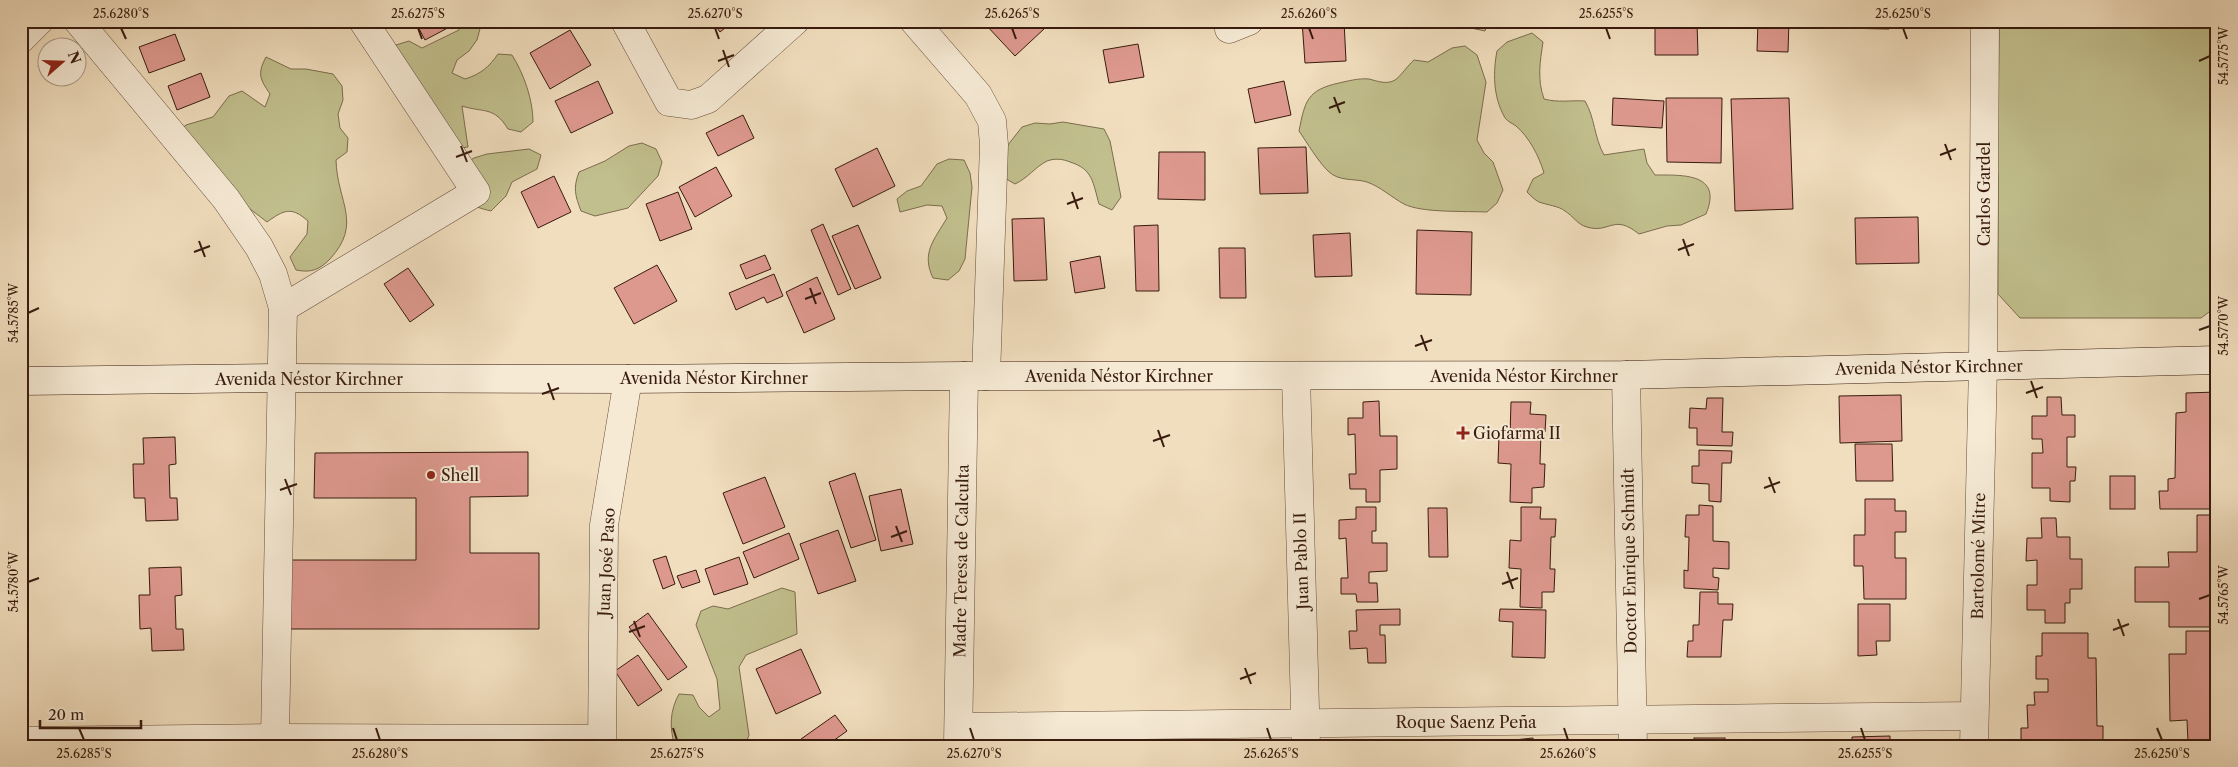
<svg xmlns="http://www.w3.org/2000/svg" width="2238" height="767" font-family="'Libre Caslon Text',serif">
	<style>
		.green { fill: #c1bf8d; stroke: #7c6d4e }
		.building { fill: #de998f; stroke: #381b0e }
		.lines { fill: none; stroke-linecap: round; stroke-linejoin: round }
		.minor-casing { stroke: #664c3a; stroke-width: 29 }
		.secondary-casing { stroke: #381b0e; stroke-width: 29 }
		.minor { stroke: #f6ead5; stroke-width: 28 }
		.secondary { stroke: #f6ead5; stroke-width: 28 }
		.ticks { fill: none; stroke: #381b0e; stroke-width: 2 }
		.poi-dot { fill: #8f2418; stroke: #f6ead5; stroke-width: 2 }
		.labels { text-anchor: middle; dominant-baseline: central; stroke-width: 4; stroke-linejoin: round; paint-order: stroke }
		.street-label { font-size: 16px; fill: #381b0e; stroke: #f6ead5 }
		.poi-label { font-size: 16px; fill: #381b0e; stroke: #f6ead5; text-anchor: start }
		.neatline { fill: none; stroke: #381b0e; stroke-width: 2 }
		.ticks-label { font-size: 12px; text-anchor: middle; fill: #381b0e }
	</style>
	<rect width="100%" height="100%" fill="#f1debe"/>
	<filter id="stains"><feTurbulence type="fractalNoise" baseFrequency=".004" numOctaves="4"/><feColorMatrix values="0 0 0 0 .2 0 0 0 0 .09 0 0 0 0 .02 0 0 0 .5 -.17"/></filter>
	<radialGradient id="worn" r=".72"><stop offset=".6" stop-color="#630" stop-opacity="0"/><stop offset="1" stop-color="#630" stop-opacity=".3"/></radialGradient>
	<!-- green -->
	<g class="green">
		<path d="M459,21h23l-5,19 -8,11 -12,9 -5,13 13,6c16,-5 24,-12 33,-25l14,1c12,19 21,45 21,67l-12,10 -13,-3c-14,-23 -24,-16 -46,-23l6,41 -14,2 -63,-90 5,-14 13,-4 13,7 37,-18z"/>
		<path d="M1464,21h24l-3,10 -14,-3z"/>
		<path d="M1999,21h218v285l-16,12h-181l-22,-24v-121l-10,-6 7,-21h3z"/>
		<path d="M1532,33l11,9c-3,20 -6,37 1,57 15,4 26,1 41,2 10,17 9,36 19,54l40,-6 3,14 8,12c28,0 68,-2 51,39l-25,11 -14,1 -28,8c-26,-21 -29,0 -52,-7 -9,-2 -14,-11 -22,-16 -6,-5 -18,-6 -26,-9 -4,-2 -8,-6 -12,-10l6,-13 11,-6c-5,-17 -15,-36 -28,-47 -4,-3 -10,-5 -12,-10 -11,-20 -11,-44 -7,-65l10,-9z"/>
		<path d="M1465,46l12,9 9,27 -9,58 7,13 9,9 10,28 -6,13 -10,9c-21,-1 -66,1 -83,-8 -13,-7 -23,-17 -37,-22 -13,-4 -28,0 -39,-11 -11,-11 -20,-27 -29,-40 6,-30 8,-41 40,-48 9,-2 20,-5 30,-4 8,2 18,6 26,1 5,-3 13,-15 19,-20l14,2 24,-14z"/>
		<path d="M266,57l25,12h15l27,5 9,12 1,14 -5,14 2,14 8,10 -1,14 -11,8c1,42 27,63 -6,99 -11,11 -19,14 -34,11l-6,-13 17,-23 1,-13c-17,-15 -24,-11 -41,1l-22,-17 -70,-71 11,-9 27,-8 16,-21 13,-5 23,16 5,-13c-10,-15 -13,-20 -4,-37z"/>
		<path d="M1063,122l41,7 6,12 11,56 -9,13 -13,-6c-6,-21 -6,-35 -29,-42 -7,-3 -15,-4 -23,-1 -12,6 -19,17 -32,23l-12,-7 1,-27 18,-23 13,-4 15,1z"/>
		<path d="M642,143l14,6 6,13 -4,14 -30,32 -33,8 -14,-5c-6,-16 -8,-23 -2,-39l26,-11 24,-15z"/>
		<path d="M529,149l12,6 -4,14 -25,13 -6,14 -15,15c-21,-5 -32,-10 -37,-33l8,-13 12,-7 13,-4z"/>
		<path d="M949,159l15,1 6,13 2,14 -7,72 -6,12 -11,9 -15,-2c-12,-25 1,-38 14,-60l-5,-12 -15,-1 -27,7 -3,-13 10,-8 14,-5 16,-22z"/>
		<path d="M782,588l13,4 2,42 -51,21 -7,12 10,68 -4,11h-70c-6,-18 -5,-36 4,-52l14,1 6,12 10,10 11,-8 -3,-30 -21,-54 5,-14 12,-5 15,3z"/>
	</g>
	<!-- building -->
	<g class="building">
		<path d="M415,21h44v1l-34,18z"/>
		<path d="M712,21h22l-14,11z"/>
		<path d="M990,21h47l7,8 -29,27 -29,-31z"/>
		<path d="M1302,21h42l2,40 -41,2z"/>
		<rect x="1563" y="21" width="34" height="7"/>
		<path d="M1655,21h42l1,34h-43z"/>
		<path d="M1758,21h31l-1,31 -31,-1z"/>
		<path d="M1838,21h51v8l-52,-1z"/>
		<path d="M570,30l21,35 -41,24 -20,-36z"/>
		<path d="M175,34l10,26 -36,13 -10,-26z"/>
		<path d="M1138,44l6,33 -35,6 -6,-33z"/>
		<path d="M201,73l9,24 -33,13 -9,-24z"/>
		<path d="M598,81l15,32 -42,20 -16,-32z"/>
		<path d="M1284,81l7,34 -36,8 -7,-34z"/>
		<path d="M1613,98l51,3 -2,27 -50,-3z"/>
		<path d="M1666,98h56l-1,65 -54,-1z"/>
		<path d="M1789,98l4,111 -58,2 -4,-112z"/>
		<path d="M743,115l11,23 -36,18 -12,-23z"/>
		<path d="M1306,147l2,46 -48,1 -2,-46z"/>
		<path d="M877,148l18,38 -42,21 -18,-38z"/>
		<path d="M1159,152h46v48l-47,-1z"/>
		<path d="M716,167l16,29 -37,21 -16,-30z"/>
		<path d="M554,176l17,36 -33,16 -17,-36z"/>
		<path d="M678,192l14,37 -32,12 -14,-37z"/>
		<path d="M1918,217l1,46 -63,1 -1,-46z"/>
		<path d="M1044,218l3,62 -33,1 -2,-62z"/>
		<path d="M823,224l28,65 -13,6 -27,-65z"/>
		<path d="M858,225l23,53 -26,11 -23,-53z"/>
		<path d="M1158,225l1,66h-23l-2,-65z"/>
		<path d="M1417,230l55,2 -1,63 -55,-1z"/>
		<path d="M1350,233l2,43 -37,1 -2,-42z"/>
		<path d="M1219,248h26l1,50h-26z"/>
		<path d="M765,255l6,14 -25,10 -6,-14z"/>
		<path d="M1100,256l5,32 -30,5 -5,-31z"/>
		<path d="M657,265l20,36 -43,23 -20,-36z"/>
		<path d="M408,268l26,37 -24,17 -26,-38z"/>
		<path d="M774,274l9,22 -16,7 -3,-6 -28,13 -7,-17z"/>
		<path d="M817,277l18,42 -31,14 -18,-41z"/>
		<path d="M2217,392v117h-57l-1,-18h9v-12l7,-1 1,-65 10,-1v-19z"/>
		<path d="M1901,395l1,46 -62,2 -1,-47z"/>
		<path d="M2047,397h14l1,18h13v22h-8v30h9l-1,14h-5v21l-20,-1v-13h-18v-35h11l-1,-14h-10v-23h15z"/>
		<path d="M1707,398h16l-1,34h11l-1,14 -35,-1v-17h-8l1,-20 16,1z"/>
		<path d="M1379,401l1,35h17v33l-17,1v32h-14v-13h-16l-1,-15h7l-1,-40 -7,1v-17h15v-16z"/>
		<path d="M1511,402h20l-1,12 16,1 -1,17h-4l-1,32h5l-1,23 -12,1v15l-22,-1 1,-38 -13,-1 1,-28 11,1z"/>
		<path d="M175,437l1,27 -7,1 1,33h7l1,22 -32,1 -1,-23h-11l-1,-34h11l-1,-26z"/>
		<path d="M1855,444h37l1,37h-37z"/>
		<path d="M1699,450l33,1 -1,12h-9l-1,39 -12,-1v-17l-17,-1v-17h7z"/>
		<path d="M528,452v44l-58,1v56h69v76h-251v-69h128v-62h-102l1,-45z"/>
		<path d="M855,473l21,67 -25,8 -22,-66z"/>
		<rect x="2110" y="476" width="25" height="33"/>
		<path d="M765,477l20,50 -42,17 -20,-51z"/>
		<path d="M901,489l12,55 -32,7 -12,-55z"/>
		<path d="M1865,499h30v12h11v21h-11v26h11v41h-42l-1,-33h-9v-31h11z"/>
		<path d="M1699,505l14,1v35l16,1v27l-16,-1v9l6,1 -1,12 -34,-2v-18l4,1 1,-34h-4l1,-22h13z"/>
		<path d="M1356,507h20v24h-4v12h15v28l-18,1v11h8l1,19h-21l-1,-8h-15v-16h7l-2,-40 -7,1v-19l17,-1z"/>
		<path d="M1521,507h20l-1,12h16l-1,18h-4l-1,32h5l-1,23h-12v16l-22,-1 1,-38 -12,-1 1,-28 11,1z"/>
		<path d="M1428,508h19l1,49h-19z"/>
		<path d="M2197,515h20v112h-48v-25h-34v-35h34l-1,-15h29z"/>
		<path d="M2041,518h15l1,19h13v22h12v30h-12v14h-5v20h-20v-13h-18v-25h10v-25l-11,1 1,-23h15z"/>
		<path d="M838,530l18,51 -38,13 -18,-50z"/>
		<path d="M789,533l10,26 -45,19 -11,-26z"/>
		<path d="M666,556l9,28 -12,5 -10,-29z"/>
		<path d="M739,557l9,27 -34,11 -9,-26z"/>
		<path d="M181,567l1,28 -7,1 1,33h7l1,21 -32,1 -1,-23 -11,1 -1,-34h11l-1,-27z"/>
		<path d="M696,570l4,12 -18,6 -5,-12z"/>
		<path d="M1700,592h18v12h15l-1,16h-9l-2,37h-34l1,-16h5v-16h6z"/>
		<path d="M1858,604h32v37h-14l1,14 -19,1z"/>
		<path d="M1400,609v16h-20v10h5l1,28h-18l-1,-15 -17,1 -1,-18h8l-1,-21z"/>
		<path d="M1500,609l46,1 -1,48 -33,-1 1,-35 -14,-1z"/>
		<path d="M648,613l39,54 -19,13 -39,-53z"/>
		<path d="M2186,631h28v18h3v93h-29l-1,-22 -17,1 -1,-67h17z"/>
		<path d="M2042,633h46v25h8l1,68h6v20h-82v-18h7l-1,-23h8l-1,-13h14v-13h-12v-23h6z"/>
		<path d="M801,649l20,44 -45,21 -20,-45z"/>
		<path d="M638,655l24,35 -24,16 -23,-35z"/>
		<path d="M835,715l12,16 -21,15h-20l-5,-7z"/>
		<path d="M1890,736v10h-38v-9z"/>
		<path d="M1533,738l1,8h-20v-6z"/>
		<rect x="1694" y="738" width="31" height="8"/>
		<rect x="1366" y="742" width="20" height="4"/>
	</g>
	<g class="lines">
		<defs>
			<g id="minor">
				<path d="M78,21l148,178 33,48 14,27 10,34 -8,430"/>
				<path d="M625,21l44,81 22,3 17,-6 87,-78"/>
				<path d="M914,21l64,74 14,26 2,24 -8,231"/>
				<path d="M1229,29l20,-8"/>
				<path d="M21,39l18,-18"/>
				<path d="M283,308l193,-116 -113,-171"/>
				<path d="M1626,375l7,371"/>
				<path d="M1296,376l10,370"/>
				<path d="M959,727l1015,-11"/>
				<path d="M21,741l254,-3 326,1"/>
				<path d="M958,745l6,-369"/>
				<path d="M602,746l2,-221 24,-146"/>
				<path d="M1974,746l9,-380 2,-345"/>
			</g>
			<path id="secondary" d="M21,381l261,-3 346,1 336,-3 662,-1 591,-15"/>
		</defs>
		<!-- minor casing -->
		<use href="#minor" class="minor-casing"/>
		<!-- secondary casing -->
		<use href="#secondary" class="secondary-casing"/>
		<!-- minor -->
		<use href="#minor" class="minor"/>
		<!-- secondary -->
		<use href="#secondary" class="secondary"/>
	</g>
	<!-- ticks -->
	<path class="ticks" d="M121,28l5,11M418,28l4,11M715,28l4,11M1012,28l4,11M1309,28l4,11M1606,28l4,11M1903,28l4,11M723,50l6,17M718,61l16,-6M2199,61l11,-5M1334,97l6,16M1329,108l16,-6M1945,144l6,16M461,146l6,16M1940,155l16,-6M456,157l16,-6M1072,192l6,17M1067,204l16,-6M1683,239l6,17M199,241l6,16M1678,250l16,-6M194,252l16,-6M810,288l6,16M805,299l16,-6M28,313l11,-5M2199,330l11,-4M1421,335l6,16M1415,346l17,-6M2031,381l6,17M548,383l6,17M2026,393l17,-6M542,394l17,-6M1158,430l6,17M1153,441l17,-6M1769,477l6,16M285,479l6,16M1764,488l16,-6M280,490l17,-6M896,526l6,16M891,537l16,-6M1507,572l6,17M28,582l11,-4M1502,584l16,-6M2199,599l11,-4M2118,619l6,17M634,621l6,16M2113,630l16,-6M629,632l16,-6M1245,668l6,16M1240,679l16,-6M79,728l5,12M376,728l4,12M673,728l4,12M970,728l4,12M1267,728l4,12M1564,728l4,12M1861,728l4,12M2157,728l5,12"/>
	<!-- markers -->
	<g class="poi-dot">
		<path d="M1460.5 425.5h5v5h5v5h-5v5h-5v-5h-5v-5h5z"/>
		<circle cx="431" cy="475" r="5"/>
	</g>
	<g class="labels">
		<!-- street labels -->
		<g class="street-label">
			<text transform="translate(1984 194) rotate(-90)">Carlos Gardel</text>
			<text transform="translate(1929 367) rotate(-1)">Avenida Néstor Kirchner</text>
			<text x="1119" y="376">Avenida Néstor Kirchner</text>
			<text x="1524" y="376">Avenida Néstor Kirchner</text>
			<text x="714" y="378">Avenida Néstor Kirchner</text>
			<text x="309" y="379">Avenida Néstor Kirchner</text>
			<text transform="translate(1978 556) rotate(-89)">Bartolomé Mitre</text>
			<text transform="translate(961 561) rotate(-89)">Madre Teresa de Calculta</text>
			<text transform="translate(1301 561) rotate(-92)">Juan Pablo II</text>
			<text transform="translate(1629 561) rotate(-91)">Doctor Enrique Schmidt</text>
			<text transform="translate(606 562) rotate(-87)">Juan José Paso</text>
			<text x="1466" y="722">Roque Saenz Peña</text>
		</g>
		<!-- poi labels -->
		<g class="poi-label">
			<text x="1473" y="433">Giofarma II</text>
			<text x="441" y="475">Shell</text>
		</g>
	</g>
	<!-- margin -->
	<rect width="2238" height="767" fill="none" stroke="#f1debe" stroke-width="55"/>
	<!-- north arrow -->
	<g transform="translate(62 62) rotate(70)"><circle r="24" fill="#f6ead5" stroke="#aa9785"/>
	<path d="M0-4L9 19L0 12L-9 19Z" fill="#8f2418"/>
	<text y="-8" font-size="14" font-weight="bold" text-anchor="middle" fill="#381b0e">N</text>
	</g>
	<!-- scale -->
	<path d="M40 720v8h101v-8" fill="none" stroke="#381b0e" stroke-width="2.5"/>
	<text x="48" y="720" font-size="15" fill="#381b0e" stroke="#f6ead5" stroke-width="4" paint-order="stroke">20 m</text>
	<rect x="28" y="28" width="2182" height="712" class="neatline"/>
	<g class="ticks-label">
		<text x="121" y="18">25.6280°S</text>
		<text x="418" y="18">25.6275°S</text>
		<text x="715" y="18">25.6270°S</text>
		<text x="1012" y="18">25.6265°S</text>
		<text x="1309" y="18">25.6260°S</text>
		<text x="1606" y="18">25.6255°S</text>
		<text x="1903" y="18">25.6250°S</text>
		<text transform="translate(2224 56) rotate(-90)" y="4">54.5775°W</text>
		<text transform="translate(14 313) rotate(-90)" y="4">54.5785°W</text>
		<text transform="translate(2224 326) rotate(-90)" y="4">54.5770°W</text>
		<text transform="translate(14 582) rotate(-90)" y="4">54.5780°W</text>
		<text transform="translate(2224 595) rotate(-90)" y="4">54.5765°W</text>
		<text x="84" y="758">25.6285°S</text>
		<text x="380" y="758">25.6280°S</text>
		<text x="677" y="758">25.6275°S</text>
		<text x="974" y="758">25.6270°S</text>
		<text x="1271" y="758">25.6265°S</text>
		<text x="1568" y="758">25.6260°S</text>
		<text x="1865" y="758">25.6255°S</text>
		<text x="2162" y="758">25.6250°S</text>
	</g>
	<rect width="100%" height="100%" filter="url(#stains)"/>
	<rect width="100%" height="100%" fill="url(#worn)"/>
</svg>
